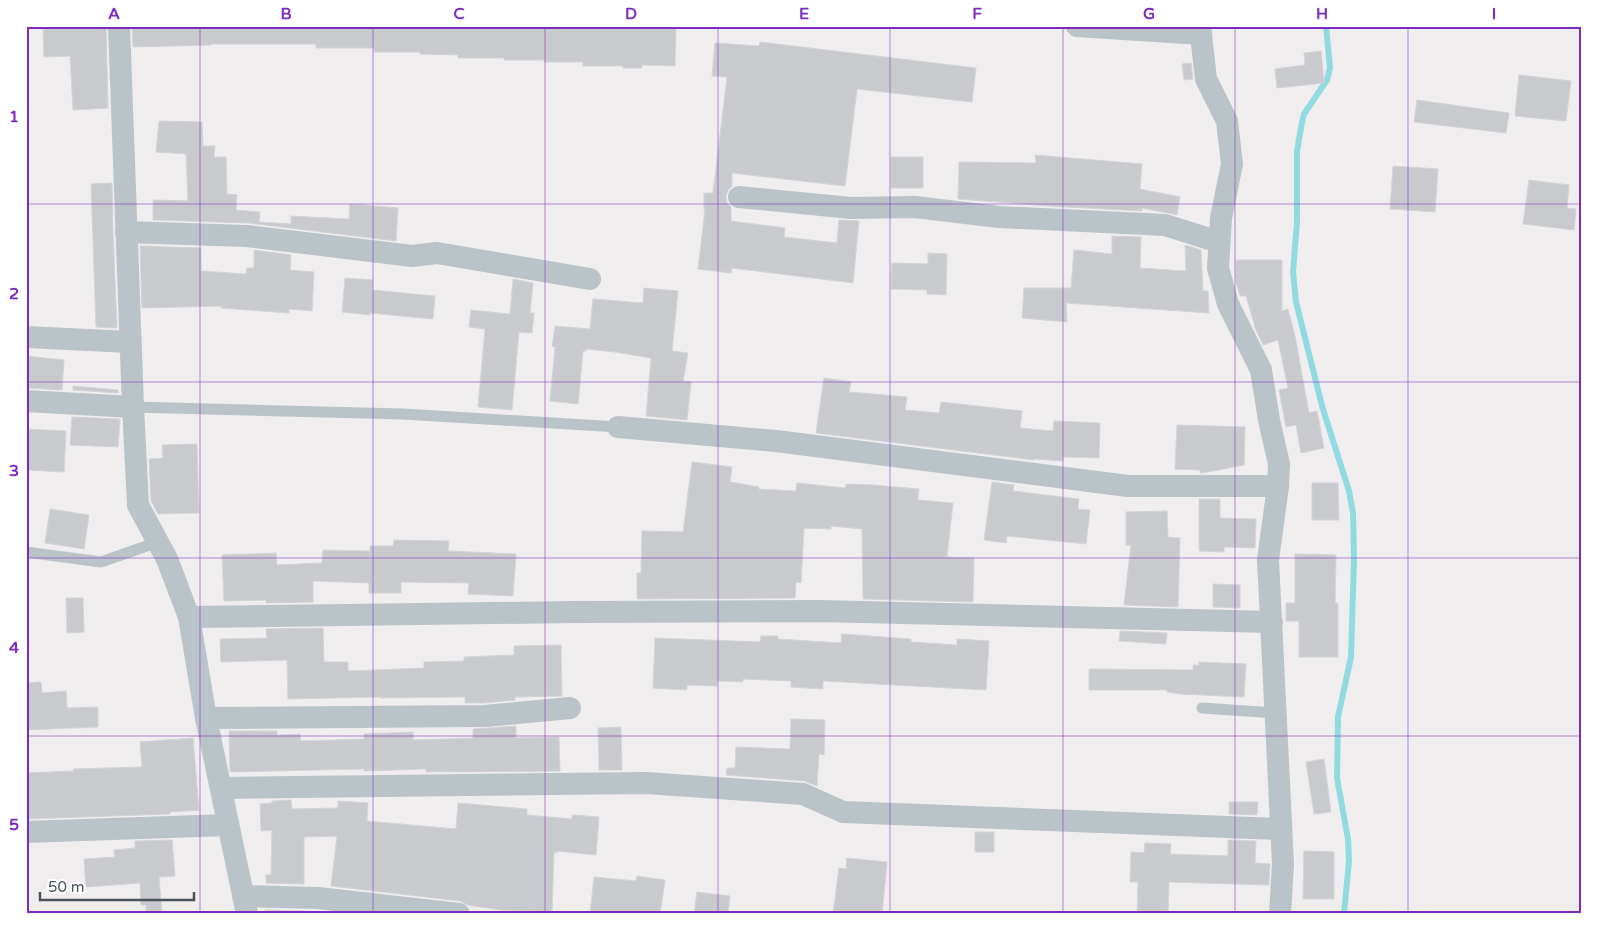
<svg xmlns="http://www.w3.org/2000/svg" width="1608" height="940" font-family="'Varela Round',sans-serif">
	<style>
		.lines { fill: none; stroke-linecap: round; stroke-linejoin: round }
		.stream { stroke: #92dae1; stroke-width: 6 }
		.building { fill: #c8cace; stroke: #d2d4d8 }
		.service { stroke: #bac3c8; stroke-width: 11 }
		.minor { stroke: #bac3c8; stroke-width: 22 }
		.grid { fill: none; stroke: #7b2cbf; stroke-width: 1; stroke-opacity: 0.55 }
		.neatline { fill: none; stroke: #7b2cbf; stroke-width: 2 }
		.grid-label { font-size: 16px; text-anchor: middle; font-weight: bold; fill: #7b2cbf }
	</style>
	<rect width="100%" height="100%" fill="#f0edee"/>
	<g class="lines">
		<!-- stream -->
		<path class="stream" d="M1326,26l4,42 -3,12 -23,34 -2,8 -5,29v71l-4,50 3,30 26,104 27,85 4,22 1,46 -3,98 -13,60 -1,61 11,61 1,22 -5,53"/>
	</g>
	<!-- building -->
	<g class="building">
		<path d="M43,26h63l2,82 -35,2 -3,-54 -26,1z"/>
		<path d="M132,26h544l-1,40 -33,-1v3h-19v-2h-40v-4h-39v-2h-40v-2h-46v-3l-38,-1v-2h-46v-4h-58v-4h-105v1l-78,2z"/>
		<path d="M760,42l216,26 -4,34 -115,-13 -12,97 -113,-13v13l-4,4 -2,6 1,7 4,4v14l54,7 -1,9 53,6 2,-23 20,1 -6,62 -121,-15 -1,5 -33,-4 7,-59h-1v-17h9l14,-116 -15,-1 3,-33 44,3z"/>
		<path d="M1321,51l3,32 -47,5 -2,-19 30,-4 -1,-12z"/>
		<path d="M1191,63l2,16 -9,1 -2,-16z"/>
		<path d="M1519,75l52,6 -5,40 -51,-5z"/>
		<path d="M1417,100l92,13 -3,20 -92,-11z"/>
		<path d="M159,121l43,1 1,24h12l-1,11h12l1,37 10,1 -1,15 24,2 -1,10 32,2v-8l58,3 1,-15 48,4 -2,33 -148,-18 -95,-3v-20l35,1 -2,-47 -30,-2z"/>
		<path d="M1035,155l107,9 -2,25 40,8 -3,18 -35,-7v3l-93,-5 -91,-7 1,-37 77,1z"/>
		<rect x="891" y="157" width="32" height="31"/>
		<path d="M1393,166l45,3 -3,43 -45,-3z"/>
		<path d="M1529,180l40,5 -2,23 9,1 -2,21 -51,-6z"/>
		<path d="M112,183l1,49 4,96 -21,-1 -5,-143z"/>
		<path d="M1112,236l29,1 -1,31 46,3 -1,-26 16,5 2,41h5l1,22 -143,-10 1,19 -45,-4 2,-30h47l3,-38 38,4z"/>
		<path d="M140,246l61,2v23l45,3 1,-6h7v-18l37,5 -1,15 24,2 -2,39 -23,-2v4l-68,-5v-2l-79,2z"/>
		<path d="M928,253l19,1 -1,41 -19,-1v-4l-36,-1 1,-26 36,1z"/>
		<path d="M1236,260h46v51l6,-2 7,27 14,77 8,-2 7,37 -23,5 -5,-28 -10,2 -7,-37 9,-2 -10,-48 -15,5 -7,-15 -10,-34h-6l-4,-14z"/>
		<path d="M345,278l28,2 -1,10 63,6 -2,23 -63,-6v2l-28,-3z"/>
		<path d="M513,279l20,4 -3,30h4l-2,20 -13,-1 -7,78 -34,-3 7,-78 -16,-2 2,-17 39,4z"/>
		<path d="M644,288l34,3 -6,60 16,2 -5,28 8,1 -4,38 -41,-4 5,-58 -36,-6 -29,-3v2h-3l-5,53 -28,-3 5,-54 -3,-1 3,-20 35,3 3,-30 50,4z"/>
		<path d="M26,356l38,4 -2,30 -36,-2z"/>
		<path d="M824,378l27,4 -2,10 58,5 -2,13 34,3 2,-11 81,9 -2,17 33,3 1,-10 46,2 -1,35 -36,-1v4l-28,-2 -1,1 -218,-27z"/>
		<path d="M73,386l45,4v3l-45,-3z"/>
		<path d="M72,417l48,2 -2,28 -48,-2z"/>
		<path d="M1177,425l68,2 -1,38 -41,8h-3v-3l-25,-1z"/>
		<path d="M26,429l40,2 -2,41 -38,-2z"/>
		<path d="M197,444l2,69 -41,1 -7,-13 -2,-42 14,-1 -1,-13z"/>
		<path d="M692,462l40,5 -2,15 29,5v2l37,2 1,-8 48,5 1,-4 27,1 46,4 -1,11 35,3 -6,54 27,1 -1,44 -110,-3 -1,-70 -31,-3v3l-27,-1 -3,55 -5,-1 -1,16 -158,1v-26h4l1,-42 41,1z"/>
		<path d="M992,482l22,3 -1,6 66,8 -1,10 12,1 -4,34 -79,-8 -1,7 -22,-3z"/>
		<path d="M1312,483h26l1,37h-27z"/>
		<path d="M1199,499h21v19l36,1 -1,29 -31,-1v5l-25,-1z"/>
		<path d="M50,509l39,6 -5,34 -39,-6z"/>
		<path d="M1167,511l1,26 12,1 -2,69 -54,-2 7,-60h-5v-33z"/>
		<path d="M394,540l55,1 -1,10 68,3 -3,42 -45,-2 1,-11 -68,-1v11h-32v-10l-56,-2v21l-47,1v-3l-42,1 -2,-46 54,-2 1,12 45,-2 1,-13 47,1v-5h23z"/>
		<path d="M1295,554l41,1 -1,48h3v54h-39v-36h-13v-18h9z"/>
		<path d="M1213,584l27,1v23l-27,-1z"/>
		<path d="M66,598h17l1,34 -17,1z"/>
		<path d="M323,628l1,34h24v9l76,-3v-6l40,-1v-4l50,-2v-9l47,-1 1,51 -47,1v3l-31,3h-19v-6l-84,1v-1l-93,2 -1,-39 -66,2 -1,-23 47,-1 -1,-9z"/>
		<path d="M1120,631l47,2 -1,11 -47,-3z"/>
		<path d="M842,634l69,5v3l46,3v-6l32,2 -3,49 -163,-9v8l-32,-2v-6l-48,-2v3l-26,-1v5l-30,-1v5l-34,-2 2,-50 105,4 1,-6h17v3l63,4z"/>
		<path d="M1199,662l47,2 -2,33 -64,-3 -13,-2v-2h-78v-21l104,1v-5h6z"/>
		<path d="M41,682l1,11 24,-2 1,17 31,-1v20l-72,3v-47z"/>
		<path d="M791,719l34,1 -1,35 -5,-1 -2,32 -13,-5 -78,-6 1,-7h8l1,-21 54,2z"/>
		<path d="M516,726v12l43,-1 1,34 -134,1v-3l-62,2v-2l-133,3 -1,-2 -1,-39h48v4l23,-1 1,7 63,-2v-5l49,-2v8l60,-2v-9z"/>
		<path d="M621,727l1,43h-23l-1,-42z"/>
		<path d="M193,738l6,72 -29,2v2l-144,5v-46l48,-2 -1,-2 69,-2 -2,-25z"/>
		<path d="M1324,759l7,53 -17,2 -8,-52z"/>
		<path d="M291,800l1,9 46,-1v-7l30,2 -1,18 89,8 2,-26 69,6v6l45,4v-4l27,2 -3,38 -39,-4v2l-3,-1 -2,62h-20v-3l-31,-1 -33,-5 -8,-4 -129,-15 6,-50 -33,1v47l-38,-1v-8h5l1,-45 -11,1 -1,-27 12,-1v-2z"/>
		<path d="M1229,802h29l-1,13 -28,-1z"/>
		<rect x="975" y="832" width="19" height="20"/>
		<path d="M172,840l3,36 -16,1 3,37h-16v-9h-5l-1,-22 -54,4 -2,-28 31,-2 -1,-7 21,-2v-7z"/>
		<path d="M1228,840l28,1 -1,22 15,1 -1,21 -100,-3 -1,32h-31l1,-32h-8l1,-30 13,1 1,-10 26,1 -1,10 58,2z"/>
		<path d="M1304,851l30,1v47h-31z"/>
		<path d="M846,858l41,4 -5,52h-49l6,-46 8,1z"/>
		<path d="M637,876l28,4 -5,34h-70l4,-37 42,4z"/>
		<path d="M697,892l33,4 -2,18h-34z"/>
		<path d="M265,910l39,1v3l-39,-1z"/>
	</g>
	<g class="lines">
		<!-- service -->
		<g class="service">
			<path d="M133,407l270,7 215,13"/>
			<path d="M26,552l75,10 57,-20"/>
			<path d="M1202,708l75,5"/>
		</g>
		<!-- minor -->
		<g class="minor">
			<path d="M119,26l14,381 5,98 29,54 22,58 17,101 41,196"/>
			<path d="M1077,26l124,8"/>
			<path d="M1200,26l6,53 21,42 5,43 -11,54 -3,50 10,36 33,66 8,50 10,44 -1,22 -10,74 15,304 -3,50"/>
			<path d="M739,197l112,11 64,-1 84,10 166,8 54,17"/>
			<path d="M126,232l121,4 165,20 25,-3 153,26"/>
			<path d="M26,337l104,5"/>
			<path d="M26,401l107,6"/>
			<path d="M618,427l158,14 352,45h150"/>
			<path d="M189,617l387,-5 244,-1 452,11"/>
			<path d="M206,718l279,-2 85,-8"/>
			<path d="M221,788l425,-5 157,11 40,18 438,17"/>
			<path d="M26,832l202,-7"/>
			<path d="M243,896l75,2 141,16"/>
		</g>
	</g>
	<!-- grid -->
	<path class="grid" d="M200,26v888M373,26v888M545,26v888M718,26v888M890,26v888M1063,26v888M1235,26v888M1408,26v888M26,204h1556M26,382h1556M26,558h1556M26,736h1556"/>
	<!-- border -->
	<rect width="1608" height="940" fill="none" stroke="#ffffff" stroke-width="55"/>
	<!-- scale -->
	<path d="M40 892v8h154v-8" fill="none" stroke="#485258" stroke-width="2.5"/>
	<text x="48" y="892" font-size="15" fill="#485258" stroke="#ffffff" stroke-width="4" paint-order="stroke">50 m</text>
	<rect x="28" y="28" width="1552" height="884" class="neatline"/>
	<g class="grid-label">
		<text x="114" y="19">A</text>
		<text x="286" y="19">B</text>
		<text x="459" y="19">C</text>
		<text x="631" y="19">D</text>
		<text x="804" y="19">E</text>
		<text x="977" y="19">F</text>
		<text x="1149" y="19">G</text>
		<text x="1322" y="19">H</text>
		<text x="1494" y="19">I</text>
		<text x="14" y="122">1</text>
		<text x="14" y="299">2</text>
		<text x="14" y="476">3</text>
		<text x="14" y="653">4</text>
		<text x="14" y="830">5</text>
	</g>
</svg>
